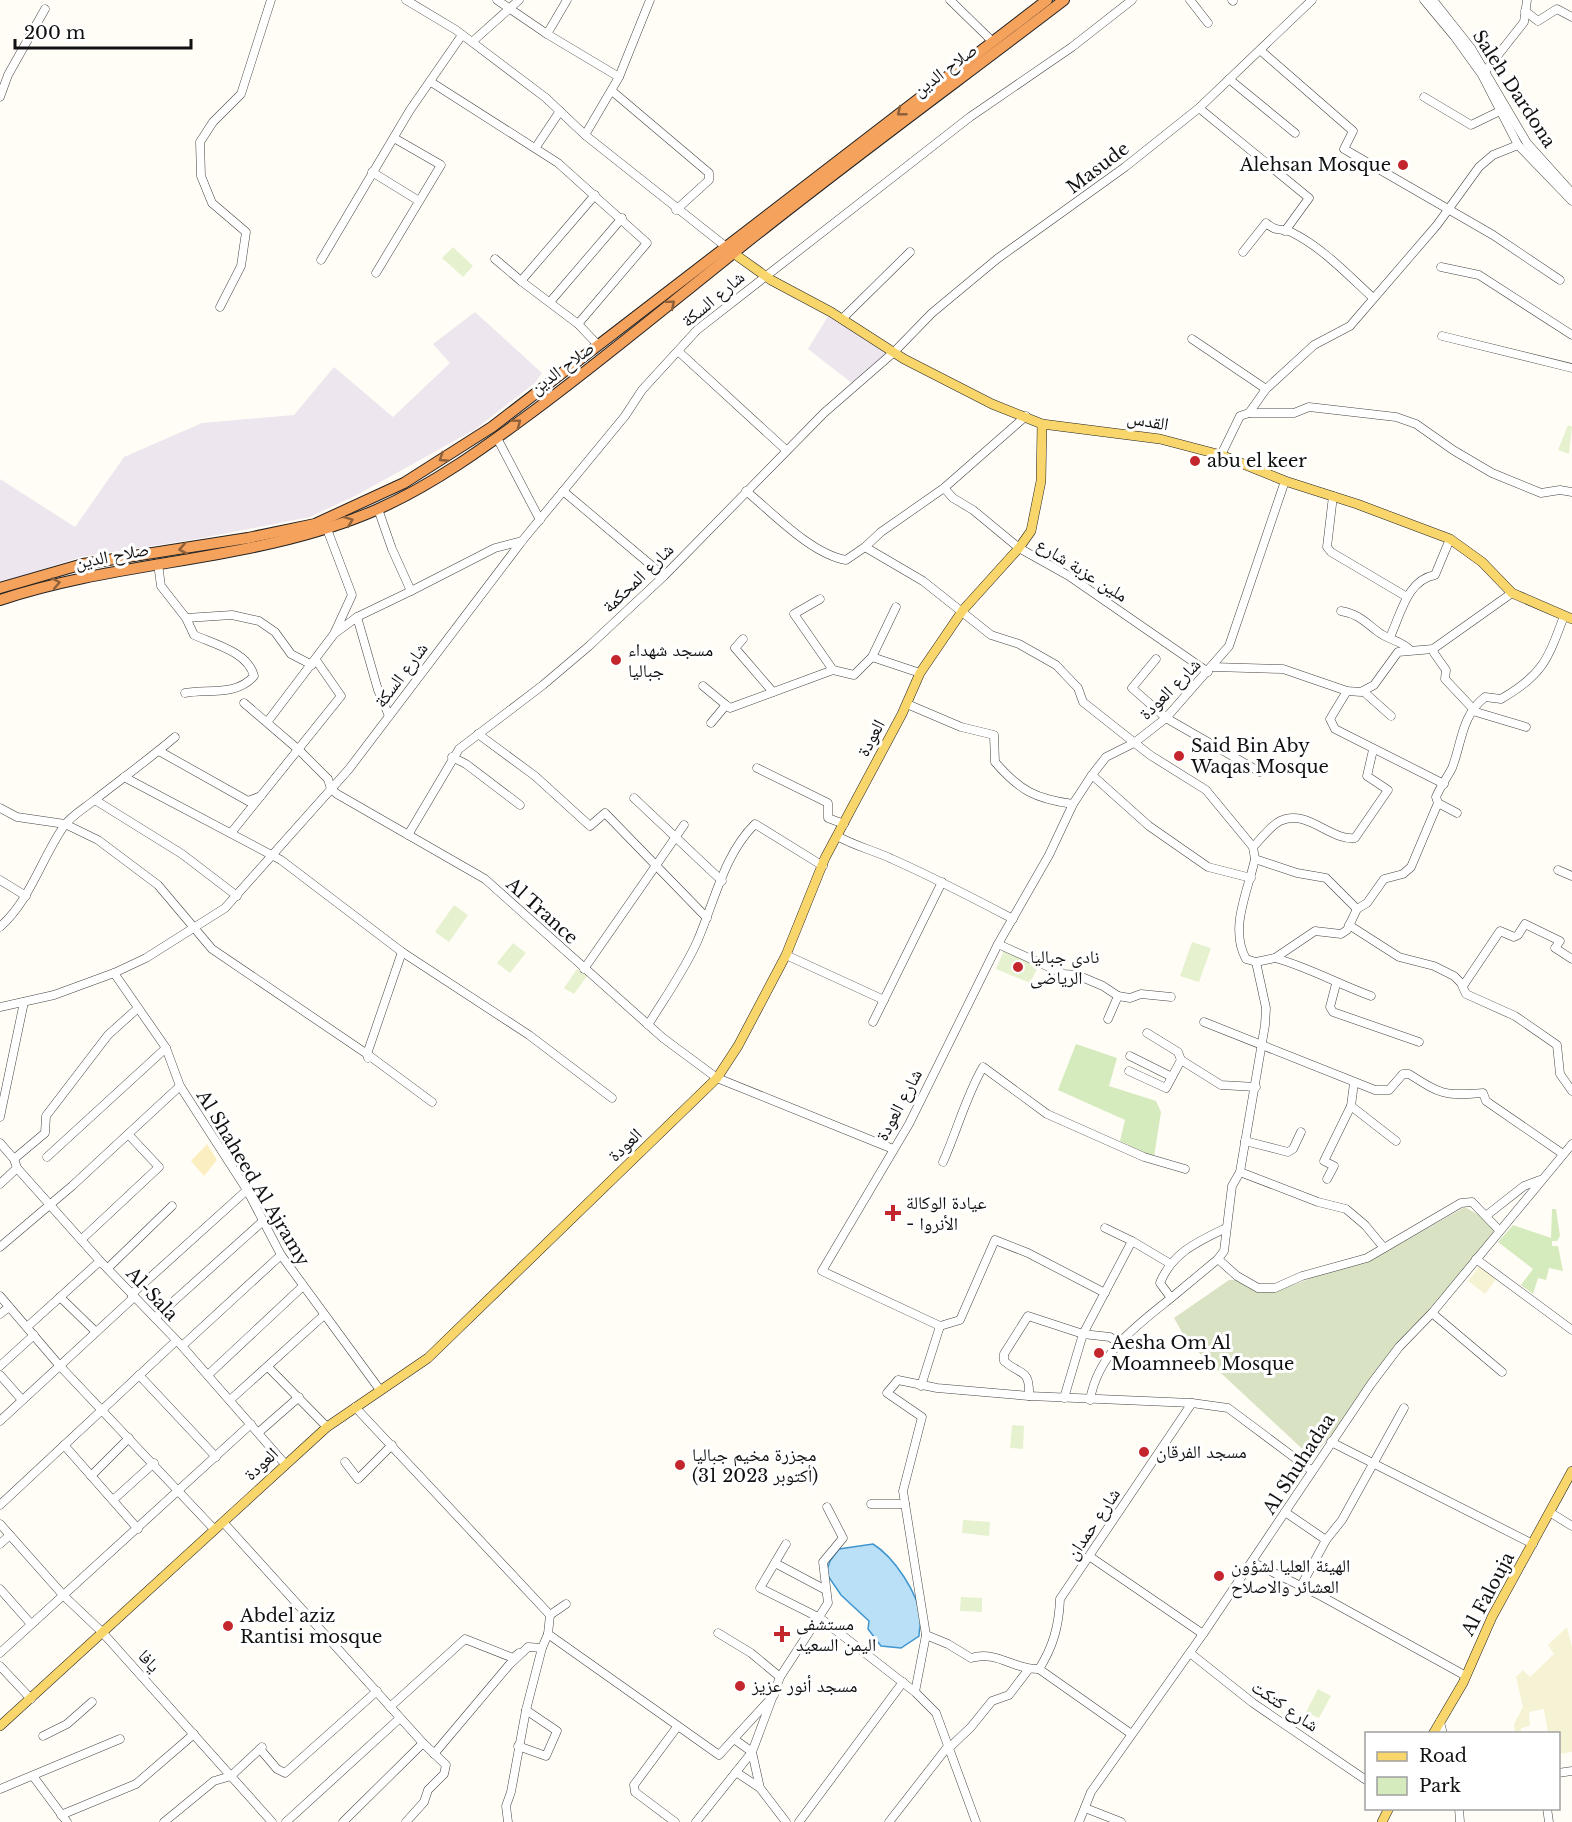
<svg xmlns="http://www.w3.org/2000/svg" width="1572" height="1822" font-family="'Libre Baskerville','Noto Naskh Arabic',serif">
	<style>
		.industrial { fill: #eee6ef }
		.farmland { fill: #f6f3d4 }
		.green { fill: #d5ebbd }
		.sand { fill: #fbeec1 }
		.cemetery { fill: #d9e3c4 }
		.pitch { fill: #e6f2cf }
		.water { fill: #b9e0f7; stroke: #3f96cf; stroke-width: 1.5 }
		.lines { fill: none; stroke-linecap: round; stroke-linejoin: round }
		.minor-casing { stroke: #444; stroke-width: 9 }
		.major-casing { stroke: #222; stroke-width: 10 }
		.highway-casing { stroke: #222; stroke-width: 12 }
		.minor { stroke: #fff; stroke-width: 8 }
		.major { stroke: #f9d66b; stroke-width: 9 }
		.highway { stroke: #f5a25d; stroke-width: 10 }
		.oneway { stroke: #8e613b }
		.poi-dot { fill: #c4262e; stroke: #fff; stroke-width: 2 }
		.labels { text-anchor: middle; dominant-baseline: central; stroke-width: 6; stroke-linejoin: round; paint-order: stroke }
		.street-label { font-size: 18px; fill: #111; stroke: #fff }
		.poi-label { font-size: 18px; fill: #111; stroke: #fff; text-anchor: start }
	</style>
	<rect width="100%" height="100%" fill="#fffdf5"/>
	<!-- industrial -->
	<g class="industrial">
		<path d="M475,312l67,61 -7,10 -61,47 -117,65 -47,22 -113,22 -116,18 -81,26v-104l75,48 49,-70 78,-34 92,-8 40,-48 59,50 57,-54 -17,-19z"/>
		<path d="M830,313l60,38 -33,36 -49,-38z"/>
	</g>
	<!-- farmland -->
	<g class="farmland">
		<path d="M1481,1264l16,14 -12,16 -17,-13z"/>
		<path d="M1567,1627l5,20v105l-13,2 -1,-20 -10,-1 -4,-24 -15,3 1,14 -9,2v5h-6l-1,-9 9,-17 -7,-30 7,-7 7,7 24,-23 -6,-9z"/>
	</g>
	<!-- green -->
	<g class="green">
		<path d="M1076,1044l41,14 -8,28 47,15 5,11 -7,45 -34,-16 5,-21 -67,-30z"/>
		<path d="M1552,1209h4l4,27 -3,5h-5v5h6l5,25 -14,-3 -3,12 -8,-2 -5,16 -12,-9 12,-16 -35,-27 15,-17 38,13z"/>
	</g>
	<!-- sand -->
	<path class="sand" d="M207,1144l10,16 -13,16 -13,-15z"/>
	<!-- cemetery -->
	<path class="cemetery" d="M1465,1207l19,11 11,12 -63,83 -120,145 -118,-110 -13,-8 2,-6 -9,-16 55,-38h12l34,12 52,-20 39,-9z"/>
	<!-- pitch -->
	<g class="pitch">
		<path d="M453,247l20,19 -10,11 -21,-19z"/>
		<path d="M1568,425l4,2 -3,27 -11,-4z"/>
		<path d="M454,905l14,10 -19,27 -14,-10z"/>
		<path d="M1192,942l19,6 -12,34 -19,-6z"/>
		<path d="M513,943l13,10 -16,20 -13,-10z"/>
		<path d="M1004,950l35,15 -9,18 -34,-14z"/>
		<path d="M577,969l10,7 -13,18 -10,-6z"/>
		<path d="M1012,1425l12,1 -1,23 -13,-1z"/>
		<path d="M963,1520l27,2 -1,14 -27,-3z"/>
		<path d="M961,1597l21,1v14l-22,-1z"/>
		<path d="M1318,1689l13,7 -12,22 -13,-6z"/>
	</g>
	<!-- water -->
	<path class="water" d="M873,1544c21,13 45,49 48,74 0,5 -2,12 -2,18l-18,12 -20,-2 -13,-17 1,-8 -28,-26 -15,-22 4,-12 9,-12z"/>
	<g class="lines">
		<defs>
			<g id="minor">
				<path d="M406,0l50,30 90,68 39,37 140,111"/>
				<path d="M497,0l50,34 72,43"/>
				<path d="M950,0l42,41"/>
				<path d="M1190,0l18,23"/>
				<path d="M1232,0l1,1"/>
				<path d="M1424,0l30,36 28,39 36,70 54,56"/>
				<path d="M1433,0l38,48 56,95 45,50"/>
				<path d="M1525,11l13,10 19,-12 15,8"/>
				<path d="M547,34l20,-34"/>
				<path d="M472,42l47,-42"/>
				<path d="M1260,50l93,81 -9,18 149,86 67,45"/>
				<path d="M1483,74l41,-52 3,-22"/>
				<path d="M1229,79l66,54"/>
				<path d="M431,82l127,81 89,80 -69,81"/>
				<path d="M612,91l97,82v7l-33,30"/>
				<path d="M0,97l8,-22 37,-66"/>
				<path d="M1424,97l47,28 29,-14"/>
				<path d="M1199,108l110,90 -24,33"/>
				<path d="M585,135l34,-58 31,-77"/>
				<path d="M536,147l24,-36"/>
				<path d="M372,172l47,29"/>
				<path d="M1243,252l23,-29c13,11 15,4 25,9 31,15 57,43 81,65"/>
				<path d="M495,259l26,22 74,-86"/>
				<path d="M321,260l89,-150 52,-75"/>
				<path d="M1441,267l38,8 93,60"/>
				<path d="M376,273l65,-108 -47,-27"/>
				<path d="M521,281l57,43 20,21"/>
				<path d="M550,302l72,-84"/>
				<path d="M220,307l21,-41 5,-34 -34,-29 -11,-27 -1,-34 13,-20 28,-28 30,-94"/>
				<path d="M842,319l68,-67"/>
				<path d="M1442,336l130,32"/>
				<path d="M1192,339l74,50"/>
				<path d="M678,351l108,99"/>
				<path d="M1249,413h45l15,-6 87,10 20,7 37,26 39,23 49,20 19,-3 12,2"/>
				<path d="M1026,416l-82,72 -63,44 -16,15 58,34 68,54 28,9 37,21 22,23 5,14 67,53 56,35 47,57 2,12c-7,32 -26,69 -9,100l10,3 19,-4 40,-27 26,3 6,-4 10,-21 10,-6 17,-24 19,-5 8,-7 27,-64"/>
				<path d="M497,438l43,82"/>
				<path d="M1221,455l19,-39 9,-3 17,-24 48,-44 36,-19 87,-101 42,-58 14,-12 25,-10"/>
				<path d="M944,488l9,10 20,12 46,38 50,28 139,96"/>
				<path d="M563,491l101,85"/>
				<path d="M746,491c27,22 65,63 100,69l19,-13"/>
				<path d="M1333,496l-6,51 4,5 76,45"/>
				<path d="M327,529l25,66 -18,39 23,-17 21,73 11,26"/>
				<path d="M158,564l3,22 25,32 8,17c20,9 54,17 60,41 -17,20 -46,13 -69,17"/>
				<path d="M411,591l84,-43 27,-7"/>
				<path d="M820,599l-26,15 39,56"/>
				<path d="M1341,611c17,3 23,10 36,20 10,9 24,9 33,19"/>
				<path d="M357,617l54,-26 -19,-42 -14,-40"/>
				<path d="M186,618l46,-3 27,6 16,11 16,22 21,11"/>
				<path d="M1390,637c11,-23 17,-57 45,-62l15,-36"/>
				<path d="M743,639l-8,9 38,44"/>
				<path d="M1433,649l1,4 12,17 -1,9 31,33 50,15"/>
				<path d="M872,657l48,16"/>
				<path d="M1156,659l-24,29 34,30 94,54"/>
				<path d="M1213,667l70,2 64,22 14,1 13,-7 24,-33 35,-3 79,-56"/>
				<path d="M703,686l23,19"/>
				<path d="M1347,691l-17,28 5,10 109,55"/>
				<path d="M1363,691l28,25"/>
				<path d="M244,703l56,48 28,28 3,10 6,5 148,85 178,159 54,40 176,71"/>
				<path d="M907,704l54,23 33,8 1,27c25,29 41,37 78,42"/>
				<path d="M268,721l66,-87"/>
				<path d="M711,723l15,-18 4,3 103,-38 21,5 18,-18 24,-50"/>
				<path d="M478,734l57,42 55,50 15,-13 102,105"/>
				<path d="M159,751l89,50 13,-5"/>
				<path d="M452,757l14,7 54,41"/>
				<path d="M757,768l71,35v15l16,6"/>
				<path d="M1092,775l57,51 59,41 43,11"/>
				<path d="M124,777l157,83 121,92 127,83 83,63"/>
				<path d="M634,798l88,83"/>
				<path d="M95,800l87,54 55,42"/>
				<path d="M0,808l17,9 48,7 33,16 60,45 54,64 155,105 65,48"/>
				<path d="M1457,813l-19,-10 -2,-6c4,-10 11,-19 16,-29 10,-25 9,-52 33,-71l16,2c42,-24 47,-40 63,-83"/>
				<path d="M231,833l110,-137 -25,-36"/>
				<path d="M408,835l51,-86 84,-64 46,-39 75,-70 160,-163 70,-61 38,-39 65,-54 128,-92 74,-59 113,-108"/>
				<path d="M837,836c20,11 36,14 55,23 41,18 81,39 121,60"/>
				<path d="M1253,847c8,-8 17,-21 27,-26 27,-13 50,20 75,17l33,-48 -21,-14 6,-26"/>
				<path d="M1255,859l42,14 29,5 31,31"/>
				<path d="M1558,870l14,6"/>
				<path d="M0,880l26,16"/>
				<path d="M1349,925l50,32 35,9 20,10 7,7 5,11 49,22 42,29 3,29 12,17"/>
				<path d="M0,927c31,-28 41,-68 64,-101 6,-9 19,-17 28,-24 28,-22 56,-42 83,-65"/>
				<path d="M998,944l66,30 13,1 26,11 15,10 12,2 11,-4 30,3"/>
				<path d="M786,955l98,45"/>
				<path d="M1275,958c33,9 63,26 96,38"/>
				<path d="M1256,962l10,46 -1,17 -25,147 -8,14 -8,65 -6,8 19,17 21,12h17l27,-12 65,-18 94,-55 11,-1 27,28"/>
				<path d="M584,969l100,-144"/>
				<path d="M114,973l52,75 14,38 67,104 34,65 99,135"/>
				<path d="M1336,984l-6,23 3,5 86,30"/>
				<path d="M1463,986l37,-55 14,6 4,-2 7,-11 35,17 -5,7 17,11"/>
				<path d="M0,1007l54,-12 60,-22 32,-15 79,-50 124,-139 173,-228 103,-125 17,-26 55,-60 273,-213 102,-70 60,-47"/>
				<path d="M1108,1019l10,-23"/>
				<path d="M873,1022l69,-140"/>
				<path d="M1204,1022l171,68h14l14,-16h6c33,21 35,22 74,19l3,8 77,53"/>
				<path d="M648,1025c16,-26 36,-54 49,-83 17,-39 27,-88 58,-118l68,42"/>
				<path d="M1147,1033l31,19 3,8 40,25 35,2"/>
				<path d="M1130,1056l42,21"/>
				<path d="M368,1058l-1,-4 35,-102"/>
				<path d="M1129,1071l37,17 15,-28"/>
				<path d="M1354,1083l-3,23 45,35"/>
				<path d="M0,1117l24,-115"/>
				<path d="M1245,1141l43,11 5,-3 8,-17"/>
				<path d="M0,1143l14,16 3,9 83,93 82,85 103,118"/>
				<path d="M47,1157l119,-109"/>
				<path d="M14,1159l31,-26 1,-17 62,-81 30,-27"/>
				<path d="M943,1162c14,-31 23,-66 40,-95l64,47 97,43 41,12"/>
				<path d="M1240,1172l78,30 28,7 19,16 19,23"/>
				<path d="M1327,1179l7,-13 -10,-5 27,-55"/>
				<path d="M0,1184l17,-16"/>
				<path d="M1487,1215l37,-29 16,-6"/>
				<path d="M1105,1228l27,13"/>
				<path d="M82,1239l77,-72 -31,-33"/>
				<path d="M0,1247l72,-61 108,-100"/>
				<path d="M1476,1259l96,71"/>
				<path d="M108,1268l64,-62"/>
				<path d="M0,1296l59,69 155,164"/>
				<path d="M60,1297l36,35"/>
				<path d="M1171,1298l47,-39"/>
				<path d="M1432,1313l70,59"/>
				<path d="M0,1314l9,-7"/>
				<path d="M155,1318l108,-97"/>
				<path d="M940,1326l20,-6 35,-80 33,13 77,40"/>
				<path d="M27,1327l73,-66"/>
				<path d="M182,1346l99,-91"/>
				<path d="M0,1366l34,-31"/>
				<path d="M268,1367l59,60"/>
				<path d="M0,1375l22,25"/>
				<path d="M139,1375l77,82"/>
				<path d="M208,1375l94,-88"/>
				<path d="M921,1386l19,-60 -118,-55 87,-147 89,-180 51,-89 24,-51 19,-29 14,-18 28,-14 32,-25 63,-72 56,-165"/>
				<path d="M1029,1396c1,-28 -8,-20 -25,-35v-7l24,-38 55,18 27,3 7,5"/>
				<path d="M1064,1398l19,-64 49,-93 37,22"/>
				<path d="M230,1400l93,-84"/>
				<path d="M1090,1400c8,-47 46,-74 81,-102l-11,-15c12,-30 37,-41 66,-55"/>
				<path d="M355,1407l195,208 -2,19 171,121 55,-60"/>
				<path d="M0,1421l131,-121 2,-7 114,-103"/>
				<path d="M259,1432l40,-35"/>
				<path d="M1331,1442l202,102"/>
				<path d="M64,1445l74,84"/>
				<path d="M345,1462l13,17 34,-34"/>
				<path d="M91,1476l38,-38"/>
				<path d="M113,1500l41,-37"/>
				<path d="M871,1504h34"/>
				<path d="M0,1505l176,-164"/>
				<path d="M1285,1512l41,28 16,-20 62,-112"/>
				<path d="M1551,1513l21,13"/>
				<path d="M223,1522l200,221 23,22 -2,9 -16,16 -4,12 -18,20"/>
				<path d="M0,1524l64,72 38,36 170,190"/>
				<path d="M0,1544l10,-9"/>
				<path d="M786,1544l-26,44 60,30 95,74 21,21 40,109"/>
				<path d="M1089,1556l114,78"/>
				<path d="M1252,1562l69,34 145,80"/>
				<path d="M775,1563l49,26"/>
				<path d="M1301,1586l25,-46"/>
				<path d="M0,1589l31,35"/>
				<path d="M550,1615l16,-11"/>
				<path d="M718,1633l33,20 29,24"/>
				<path d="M926,1635l22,9 23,14c26,-8 43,12 68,11l91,64"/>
				<path d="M0,1653l251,-229"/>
				<path d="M1190,1653l63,50 113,77"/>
				<path d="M0,1666l31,33"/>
				<path d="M1039,1669c14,-22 20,-43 21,-70l132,-196"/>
				<path d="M915,1692l11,-57 -23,-144 19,-74 -35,-24 11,-13 39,8 92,8 163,7 36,5 83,62"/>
				<path d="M390,1707l75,-68 48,19 6,-5"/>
				<path d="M1440,1722l3,12"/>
				<path d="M43,1736l24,-12 25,-22"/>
				<path d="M518,1746l28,10 11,-25 -31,-21 16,-62"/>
				<path d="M950,1747l21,-20 21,-26 17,-6 19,-25"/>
				<path d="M260,1749l17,20 8,4 92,-82"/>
				<path d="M434,1754l75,-89 19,-18 14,1 6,-14"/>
				<path d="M736,1772l24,16"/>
				<path d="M1558,1773l14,-2"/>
				<path d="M33,1776l34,46"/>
				<path d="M0,1789l120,-50"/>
				<path d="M1085,1808l36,14"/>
				<path d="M1459,1808l1,14"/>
				<path d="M1547,1808l2,14"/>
				<path d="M61,1815l75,-31 58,-50"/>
				<path d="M164,1822l50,-41 17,-5 31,-29"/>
				<path d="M286,1822l114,-104"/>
				<path d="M343,1822l80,-79"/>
				<path d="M508,1822l-2,-16 5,-14 15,-82"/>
				<path d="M675,1822l-40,-30 -1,-7 43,-58"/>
				<path d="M696,1822l56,-70 -18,-13"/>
				<path d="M786,1822l-26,-34 -8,-36 28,-75 48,-74 -5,-41 20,-24 -16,-31"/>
				<path d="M799,1822l104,-140"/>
				<path d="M889,1822l60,-77"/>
				<path d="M1079,1822l12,-30 112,-158 168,-250 28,-37 33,-34 140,-169"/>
			</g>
			<g id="major">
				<path d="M729,250l42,30 60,32 73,47 88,45 50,20 118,15 61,16 64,26 72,23 93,35 32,23 30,31 60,26"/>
				<path d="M0,1726l327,-299 101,-69 289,-280 21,-32 48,-91 39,-97 77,-144 18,-41 43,-63 56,-62 12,-17 10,-50 1,-57"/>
				<path d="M1433,1734l30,-51 29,-66 80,-146"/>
				<path d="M1382,1822l7,-14"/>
			</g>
			<g id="highway">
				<path d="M0,588l83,-24 165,-26 67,-14 89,-41 88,-56 555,-427"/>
				<path d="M0,600c122,-41 257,-38 376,-90 57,-25 109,-63 159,-100 67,-50 131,-103 196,-155 109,-88 222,-170 333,-255"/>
			</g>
		</defs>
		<!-- minor casing -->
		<use href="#minor" class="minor-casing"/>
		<!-- major casing -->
		<use href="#major" class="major-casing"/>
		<!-- highway casing -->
		<use href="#highway" class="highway-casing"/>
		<!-- minor -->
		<use href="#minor" class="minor"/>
		<!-- major -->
		<use href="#major" class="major"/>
		<!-- highway -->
		<use href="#highway" class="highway"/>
	</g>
	<!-- one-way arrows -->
	<defs><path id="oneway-chevron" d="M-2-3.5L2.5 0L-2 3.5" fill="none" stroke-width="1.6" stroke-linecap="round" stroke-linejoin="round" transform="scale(1.5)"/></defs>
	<g class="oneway">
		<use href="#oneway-chevron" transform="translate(901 112) rotate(142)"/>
		<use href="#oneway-chevron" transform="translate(671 304) rotate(-40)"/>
		<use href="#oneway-chevron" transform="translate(517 423) rotate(-37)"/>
		<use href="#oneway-chevron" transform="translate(443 458) rotate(147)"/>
		<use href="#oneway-chevron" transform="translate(349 521) rotate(-21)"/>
		<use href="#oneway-chevron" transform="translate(183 549) rotate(170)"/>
		<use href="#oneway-chevron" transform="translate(56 583) rotate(-11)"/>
	</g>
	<!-- markers -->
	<g class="poi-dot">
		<circle cx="1403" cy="165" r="6"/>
		<circle cx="1195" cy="461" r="6"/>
		<circle cx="616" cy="660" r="6"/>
		<circle cx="1179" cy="756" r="6"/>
		<circle cx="1018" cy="967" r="6"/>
		<path d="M890 1204h6v6h6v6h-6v6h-6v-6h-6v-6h6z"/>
		<circle cx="1099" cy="1353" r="6"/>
		<circle cx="1144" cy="1452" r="6"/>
		<circle cx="680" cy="1465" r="6"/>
		<circle cx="1219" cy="1576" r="6"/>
		<circle cx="228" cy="1626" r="6"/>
		<path d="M779 1625h6v6h6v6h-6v6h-6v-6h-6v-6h6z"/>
		<circle cx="740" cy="1686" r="6"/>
	</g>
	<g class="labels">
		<!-- street labels -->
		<g class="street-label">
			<text transform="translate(945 70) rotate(-37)">صلاح الدين</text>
			<text transform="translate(1514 89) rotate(57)">Saleh Dardona</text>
			<text transform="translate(1098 168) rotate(-37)">Masude</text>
			<text transform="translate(713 299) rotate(-40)">شارع السكة</text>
			<text transform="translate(562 368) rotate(-37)">صلاح الدين</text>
			<text transform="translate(1148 421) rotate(10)">القدس</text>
			<text transform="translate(112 556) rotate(-11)">صلاح الدين</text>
			<text transform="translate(1082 570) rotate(32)">ملين عزبة شارع</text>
			<text transform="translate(638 578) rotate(-44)">شارع المحكمة</text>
			<text transform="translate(401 675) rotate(-53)">شارع السكة</text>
			<text transform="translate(1170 689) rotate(-45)">شارع العودة</text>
			<text transform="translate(871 738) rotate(-62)">العودة</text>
			<text transform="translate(542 911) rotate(42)">Al Trance</text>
			<text transform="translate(899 1105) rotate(-62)">شارع العودة</text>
			<text transform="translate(625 1145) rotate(-44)">العودة</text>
			<text transform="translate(253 1178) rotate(59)">Al Shaheed Al Ajramy</text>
			<text transform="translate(152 1294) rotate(47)">Al-Sala</text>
			<text transform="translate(261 1464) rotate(-43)">العودة</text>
			<text transform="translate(1299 1464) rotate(-57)">Al Shuhadaa</text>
			<text transform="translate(1093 1524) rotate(-56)">شارع حمدان</text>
			<text transform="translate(1488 1594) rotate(-62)">Al Falouja</text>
			<text transform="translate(149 1661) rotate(48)">يافا</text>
			<text transform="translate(1285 1706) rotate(34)">شارع كتكت</text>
		</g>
		<!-- poi labels -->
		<g class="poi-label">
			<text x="1391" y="165" text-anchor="end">Alehsan Mosque</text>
			<text x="1207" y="461">abu el keer</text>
			<text x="628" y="650">مسجد شهداء<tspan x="628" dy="21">جباليا</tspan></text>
			<text x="1191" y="746">Said Bin Aby<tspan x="1191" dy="21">Waqas Mosque</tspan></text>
			<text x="1030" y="957">نادى جباليا<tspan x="1030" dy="21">الرياضى</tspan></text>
			<text x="906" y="1203">عيادة الوكالة<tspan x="906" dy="21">- الأنروا</tspan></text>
			<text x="1111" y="1343">Aesha Om Al<tspan x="1111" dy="21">Moamneeb Mosque</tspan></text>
			<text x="1156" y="1452">مسجد الفرقان</text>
			<text x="692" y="1455">مجزرة مخيم جباليا<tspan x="692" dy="21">(31 أكتوبر 2023)</tspan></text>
			<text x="1231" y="1566">الهيئة العليا لشؤون<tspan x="1231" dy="21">العشائر والاصلاح</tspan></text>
			<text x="240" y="1616">Abdel aziz<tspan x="240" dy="21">Rantisi mosque</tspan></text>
			<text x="796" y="1624">مستشفى<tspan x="796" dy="21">اليمن السعيد</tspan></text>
			<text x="752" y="1686">مسجد أنور عزيز</text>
		</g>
	</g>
	<!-- legend -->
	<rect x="1365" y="1732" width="195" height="78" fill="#ffffff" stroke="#a0a0a0" stroke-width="1.5"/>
	<rect x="1377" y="1752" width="30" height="9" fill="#f9d66b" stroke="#a0a0a0" stroke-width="1.5"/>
	<text x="1419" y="1762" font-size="18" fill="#111111">Road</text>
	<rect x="1377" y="1777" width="30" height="18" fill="#d5ebbd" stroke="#a0a0a0" stroke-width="1.5"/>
	<text x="1419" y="1792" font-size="18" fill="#111111">Park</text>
	<!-- scale -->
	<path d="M15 39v9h176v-9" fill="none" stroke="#111111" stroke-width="3"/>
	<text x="24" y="39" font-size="18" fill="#111111" stroke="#ffffff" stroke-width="4.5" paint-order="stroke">200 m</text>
</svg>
